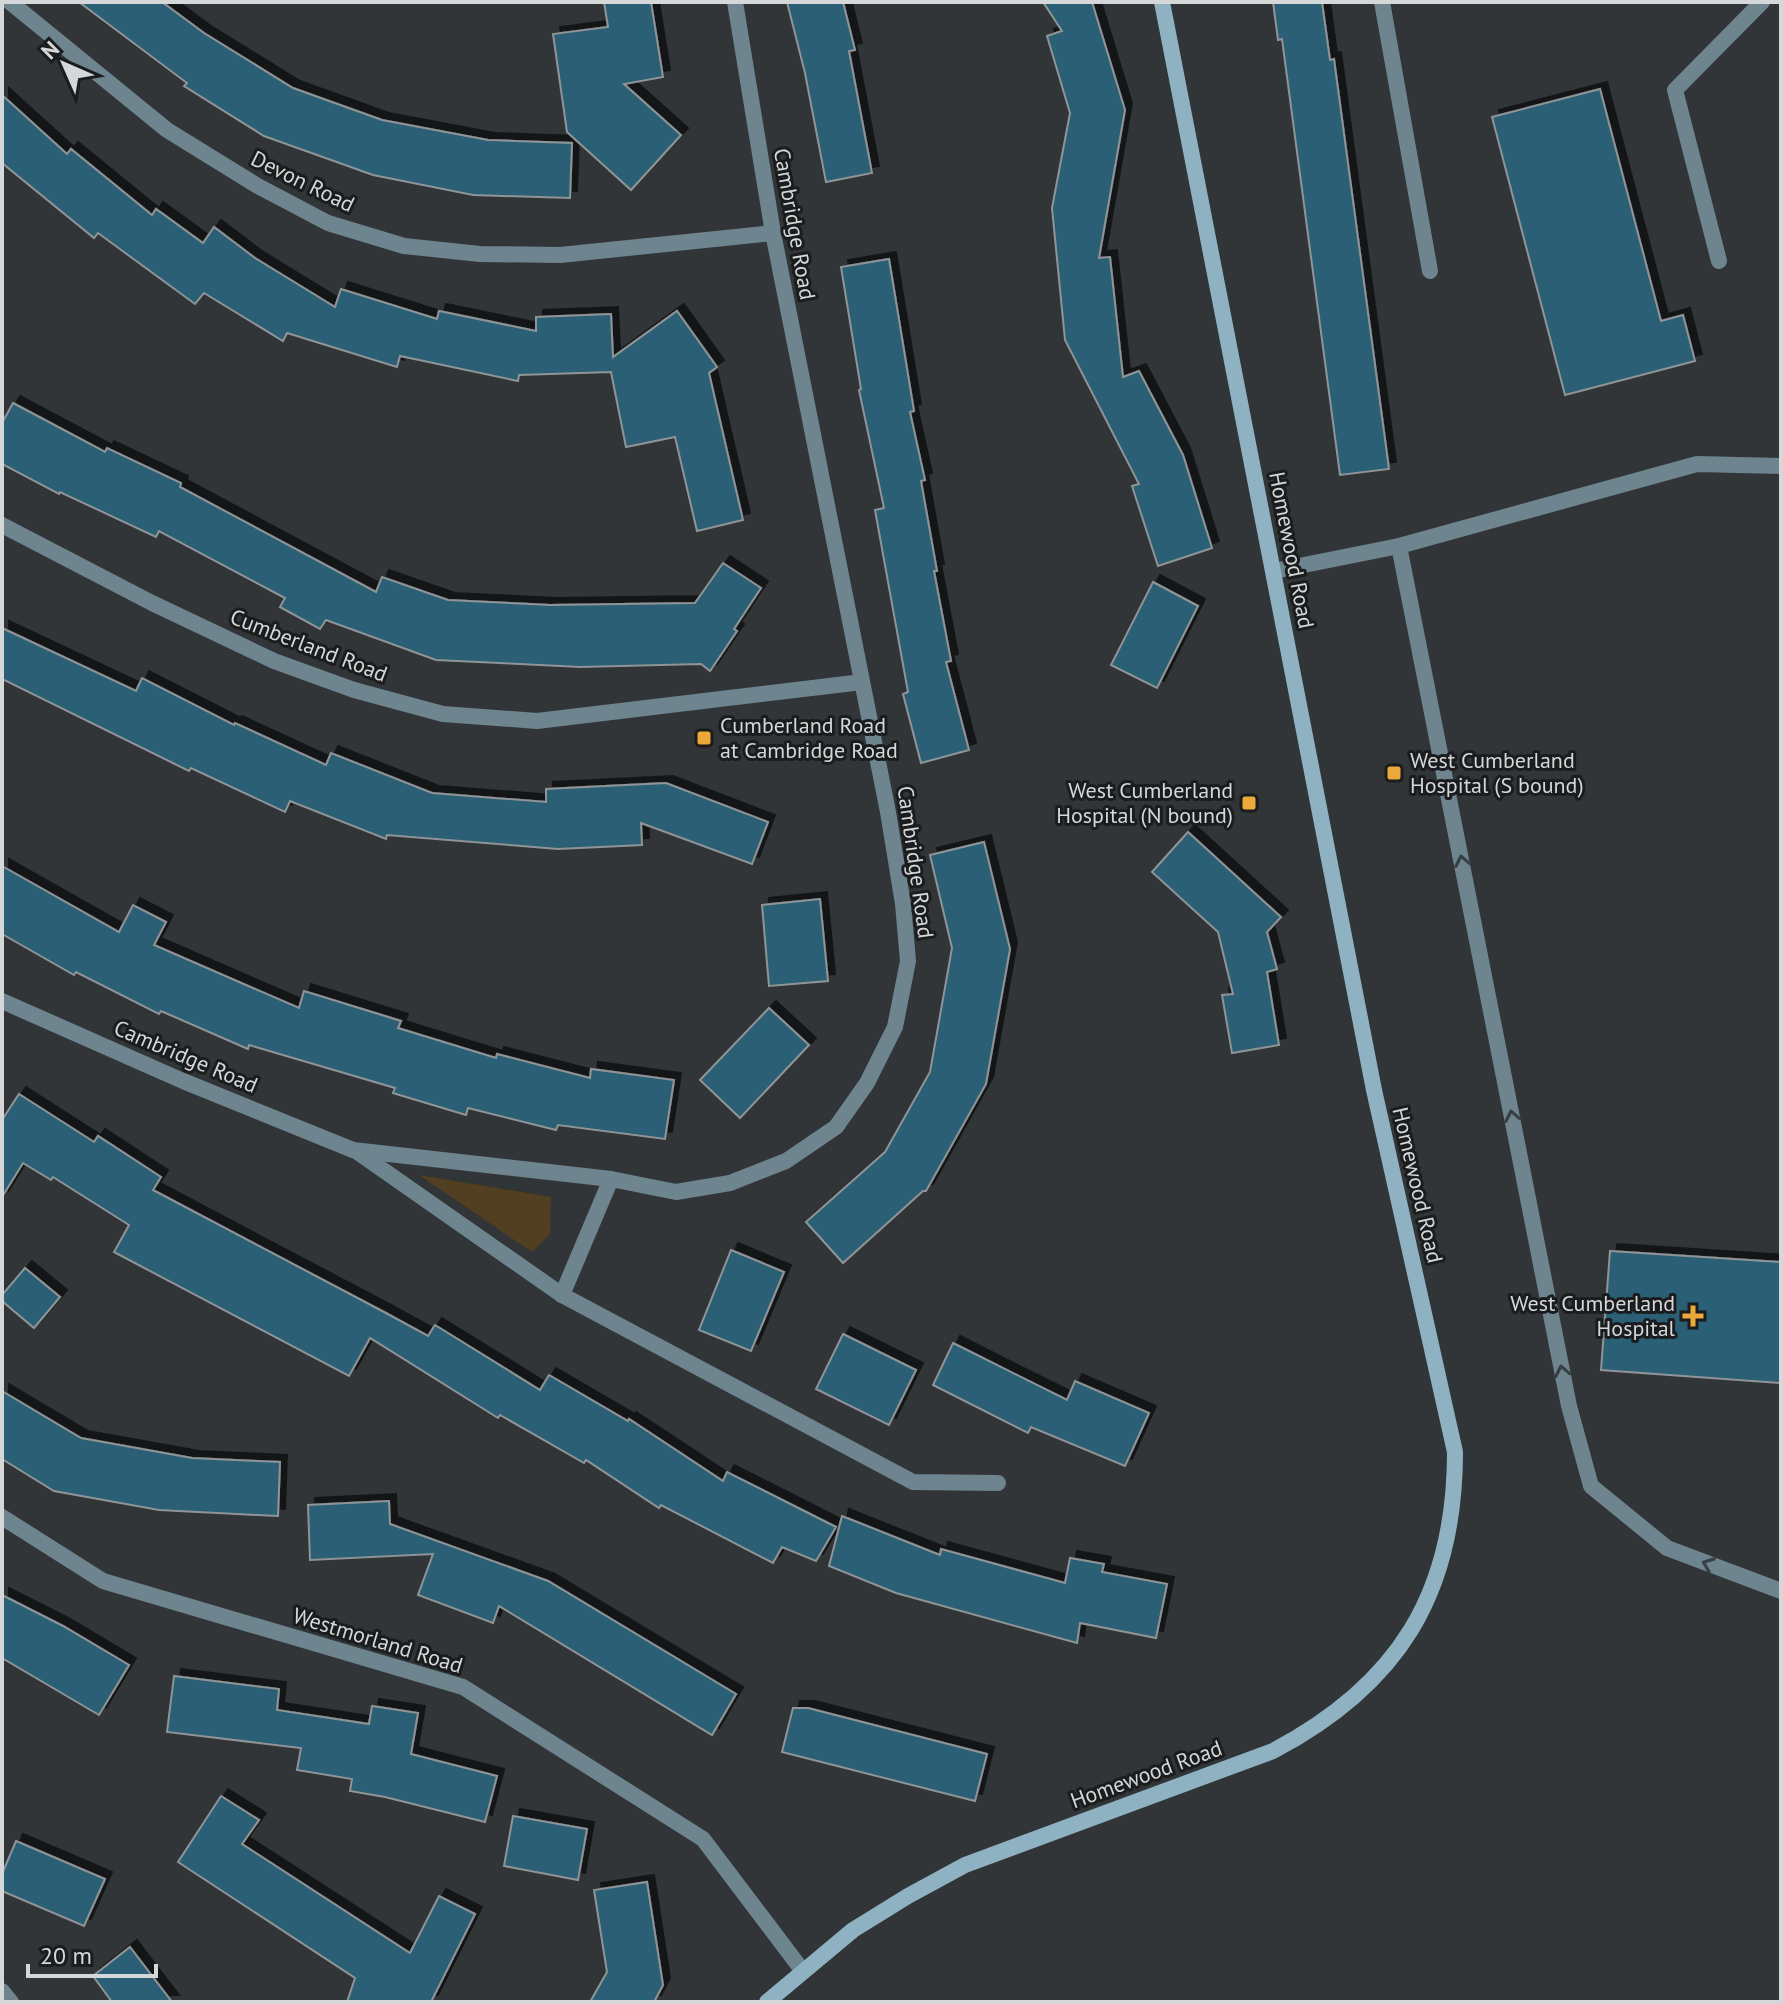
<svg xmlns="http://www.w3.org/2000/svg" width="1783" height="2004" font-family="'PT Sans',sans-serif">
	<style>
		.green { fill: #523e20 }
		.building { fill: #295e74; stroke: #8f9496; stroke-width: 2; filter: url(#shadow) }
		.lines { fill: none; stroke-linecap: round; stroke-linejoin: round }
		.lane { stroke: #6e848f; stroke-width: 16 }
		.street { stroke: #6e848f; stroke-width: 16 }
		.secondary { stroke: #8eb2c2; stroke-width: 16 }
		.oneway { stroke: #374045 }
		.poi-dot { fill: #eca93a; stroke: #1a1c1d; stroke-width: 3 }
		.labels { text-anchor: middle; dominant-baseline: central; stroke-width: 6; stroke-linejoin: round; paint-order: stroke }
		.street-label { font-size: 22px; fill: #d5d7d9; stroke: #1a1c1d }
		.poi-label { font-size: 22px; fill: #d5d7d9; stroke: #1a1c1d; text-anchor: start }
	</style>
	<defs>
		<filter id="shadow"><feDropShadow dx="7" dy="-7" stdDeviation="0" flood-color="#0009"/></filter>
	</defs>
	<rect width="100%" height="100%" fill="#313537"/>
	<!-- green -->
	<path class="green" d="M419,1175l132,22 -1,37 -18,18z"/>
	<!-- building -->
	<g class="building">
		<path d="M79,2h83l42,31 89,55 89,32 106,20 84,3 -2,55 -97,-3 -100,-20 -109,-39 -80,-50 3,-3z"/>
		<path d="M604,2h47l12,75 -39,7 57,51 -50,55 -64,-58 -14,-98 55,-7z"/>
		<path d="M787,2h56l12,48 -6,1 23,122 -46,9 -21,-109z"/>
		<path d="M1043,2h49l33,108 -26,148 11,-1 13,120 16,-6 44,84 29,93 -54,18 -26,-80 7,-2 -74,-144 -13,-132 18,-95 -23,-77 15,-5z"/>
		<path d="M1273,2h49l8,58 4,-1 55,410 -49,6 -58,-436 -4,1z"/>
		<path d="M1600,89l61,232 22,-6 12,46 -130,34 -73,-278z"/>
		<path d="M2,95l65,59 4,-5 81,66 4,-6 47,34 11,-16 41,31 80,49 6,-18 96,30 2,-8 97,20v-14l75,-3 2,43 64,-46 40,56 -8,6 34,147 -46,11 -22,-94 -49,10 -15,-75 -92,3 -1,6 -118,-25 -3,11 -110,-34 -4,8 -79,-48 -9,11 -97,-71 -4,5 -92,-75z"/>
		<path d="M889,259l25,152 -4,1 15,68 -4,1 16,90h-3l17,90 -5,1 23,88 -48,13 -18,-69 5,-2 -33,-182 9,-2 -25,-118 2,-1 -20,-122z"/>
		<path d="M13,403l92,49 2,-4 74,35 -1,4 196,105 6,-15 66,23 102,5 145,-2 28,-40 38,25 -27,41 3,2 -27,40 -9,-7 -121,3 -144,-7 -110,-40 -6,9 -40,-22 5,-9 -126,-67 -3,6 -96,-45 -1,2 -57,-30v-41z"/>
		<path d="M1153,582l45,24 -41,82 -46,-23z"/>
		<path d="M2,628l134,63 6,-13 92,47 1,-2 91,42 5,-12 101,40 114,9v-13l120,-6 102,39 -16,42 -111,-41 1,22 -84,4 -171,-14 -1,4 -96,-38 -5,11 -94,-44 -2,3 -187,-92z"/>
		<path d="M1188,832l93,85 -14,15 10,37 -10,3 12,73 -47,8 -10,-58 11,-1 -15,-62 -66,-60z"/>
		<path d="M984,842l26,107 -24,135 -60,107h-3l-80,72 -37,-41 79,-70 45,-80 22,-124 -22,-93z"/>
		<path d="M2,866l117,66 14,-27 33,17 -12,23 145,63 5,-17 97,30 -3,7 98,30 1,-4 93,24 1,-9 83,11 -9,59 -107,-14 -2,5 -88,-22 -2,7 -73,-22 2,-5 -146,-43 -1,4 -87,-38 -2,3 -83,-42 -2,3 -72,-41z"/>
		<path d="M820,899l8,82 -59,5 -7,-81z"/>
		<path d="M769,1008l40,37 -69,73 -40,-38z"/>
		<path d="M19,1094l75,48 4,-6 63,41 -8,13 231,122 44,24 7,-11 105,65 9,-15 79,46 1,-2 94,62 4,-9 109,55 -20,34 -34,-14 -9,16 -112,-58 -2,3 -73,-48 -2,3 -84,-48 -2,3 -128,-80 -21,38 -235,-124 15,-27 -76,-48 -2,3 -28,-17 -21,34v-77z"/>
		<path d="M731,1250l53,22 -33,79 -52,-21z"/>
		<path d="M1610,1251l171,11v121l-180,-13z"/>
		<path d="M25,1268l35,29 -26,31 -32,-27v-6z"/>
		<path d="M843,1334l73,36 -27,55 -73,-36z"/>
		<path d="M953,1343l114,57 8,-19 74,32 -24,53 -94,-39 -3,6 -95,-48z"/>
		<path d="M2,1391l79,47 111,20 88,4 -2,54 -119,-6 -105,-19 -52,-32z"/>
		<path d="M389,1501l1,23 158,57 188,113 -24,41 -213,-129 -6,17 -75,-28 15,-41 -123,6 -2,-55z"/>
		<path d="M842,1516l98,39 1,-6 124,34 5,-25 34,6 -2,8 65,12 -11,54 -76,-15 -3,20 -181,-50 -67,-27z"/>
		<path d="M2,1595l61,31 66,39 -30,50 -97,-57z"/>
		<path d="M174,1676l105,13 -2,21 92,14 3,-18 46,7 -7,41 86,22 -12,46 -100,-25 -35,-6 2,-12 -55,-9 4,-22 -134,-16z"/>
		<path d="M793,1708h15l179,46 -12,47 -193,-49z"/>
		<path d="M221,1796l38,24 -17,24 168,109 29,-57 36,18 -44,88h-84l8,-24 -177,-116z"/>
		<path d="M513,1816l74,13 -9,51 -74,-14z"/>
		<path d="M16,1841l89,38 -21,47 -82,-35v-17z"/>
		<path d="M647,1882l16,103 -9,17h-64l17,-30 -13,-82z"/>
		<path d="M130,1947l42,55h-60l-19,-26z"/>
	</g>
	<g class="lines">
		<!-- lane -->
		<g class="lane">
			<path d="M1382,2l48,269"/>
			<path d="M1719,261l-44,-171 87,-88"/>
			<path d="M1781,466l-84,-2 -298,82 170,860 22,80 76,62 114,43"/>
			<path d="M1274,571l125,-25"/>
		</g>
		<!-- street -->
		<g class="street">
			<path d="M10,2l157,128 89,55 72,38 76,23 76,8 80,1 213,-22"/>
			<path d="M2,525l150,78 122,58 80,29 89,24 94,7 325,-39"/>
			<path d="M2,1001l181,80 170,69 258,29 65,13 54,-9 56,-22 50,-34 31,-44 28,-56 13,-66 -5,-57 -15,-92 -115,-579 -38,-231"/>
			<path d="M356,1151l206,144 351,187 85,1"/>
			<path d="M562,1295l49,-116"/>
			<path d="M2,1517l101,64 360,106 240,152 99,131"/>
			<path d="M2,1991l9,11"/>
		</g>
		<!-- secondary -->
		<path class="secondary" d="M767,2002l86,-72 55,-34 57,-31 308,-114c125,-66 182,-157 182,-299l-81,-362 -212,-1088"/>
	</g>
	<!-- one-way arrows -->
	<defs><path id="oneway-chevron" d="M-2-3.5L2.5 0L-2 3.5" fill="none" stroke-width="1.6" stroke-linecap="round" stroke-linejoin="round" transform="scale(2)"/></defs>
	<g class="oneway">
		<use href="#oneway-chevron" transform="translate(1462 861) rotate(-101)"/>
		<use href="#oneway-chevron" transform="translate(1512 1116) rotate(-101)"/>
		<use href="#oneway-chevron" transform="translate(1562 1371) rotate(-101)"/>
		<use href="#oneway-chevron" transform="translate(1708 1564) rotate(-159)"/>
	</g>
	<!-- markers -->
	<g class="poi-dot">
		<rect x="696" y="730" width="16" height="16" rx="4"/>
		<rect x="1386" y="765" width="16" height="16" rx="4"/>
		<rect x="1241" y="795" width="16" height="16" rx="4"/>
		<path d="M1689 1304h8v8h8v8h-8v8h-8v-8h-8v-8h8z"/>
	</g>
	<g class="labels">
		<!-- street labels -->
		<g class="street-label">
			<text transform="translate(303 181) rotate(26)">Devon Road</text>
			<text transform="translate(795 224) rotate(80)">Cambridge Road</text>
			<text transform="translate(1292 550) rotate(79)">Homewood Road</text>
			<text transform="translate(309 645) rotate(21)">Cumberland Road</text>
			<text transform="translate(916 862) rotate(82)">Cambridge Road</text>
			<text transform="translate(186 1056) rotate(23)">Cambridge Road</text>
			<text transform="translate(1418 1185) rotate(77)">Homewood Road</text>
			<text transform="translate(378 1640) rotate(17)">Westmorland Road</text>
			<text transform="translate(1146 1774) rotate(-20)">Homewood Road</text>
		</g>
		<!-- poi labels -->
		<g class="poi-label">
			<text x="720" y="725">Cumberland Road<tspan x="720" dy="25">at Cambridge Road</tspan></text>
			<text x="1410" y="760">West Cumberland<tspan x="1410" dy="25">Hospital (S bound)</tspan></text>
			<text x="1233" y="790" text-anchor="end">West Cumberland<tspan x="1233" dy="25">Hospital (N bound)</tspan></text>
			<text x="1675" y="1303" text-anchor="end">West Cumberland<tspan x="1675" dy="25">Hospital</tspan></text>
		</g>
	</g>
	<!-- border -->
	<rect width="1783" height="2004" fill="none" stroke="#d5d7d9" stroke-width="8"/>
	<!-- north arrow -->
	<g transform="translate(64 64) rotate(315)" stroke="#1a1c1d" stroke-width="6" paint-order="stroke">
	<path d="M0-6L14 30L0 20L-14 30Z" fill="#d5d7d9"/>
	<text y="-12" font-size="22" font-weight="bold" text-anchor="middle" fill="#d5d7d9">N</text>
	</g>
	<!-- scale -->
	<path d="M28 1964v12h128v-12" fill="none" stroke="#d5d7d9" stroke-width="4"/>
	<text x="40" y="1964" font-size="24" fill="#d5d7d9" stroke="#1a1c1d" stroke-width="6" paint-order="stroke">20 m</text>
</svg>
